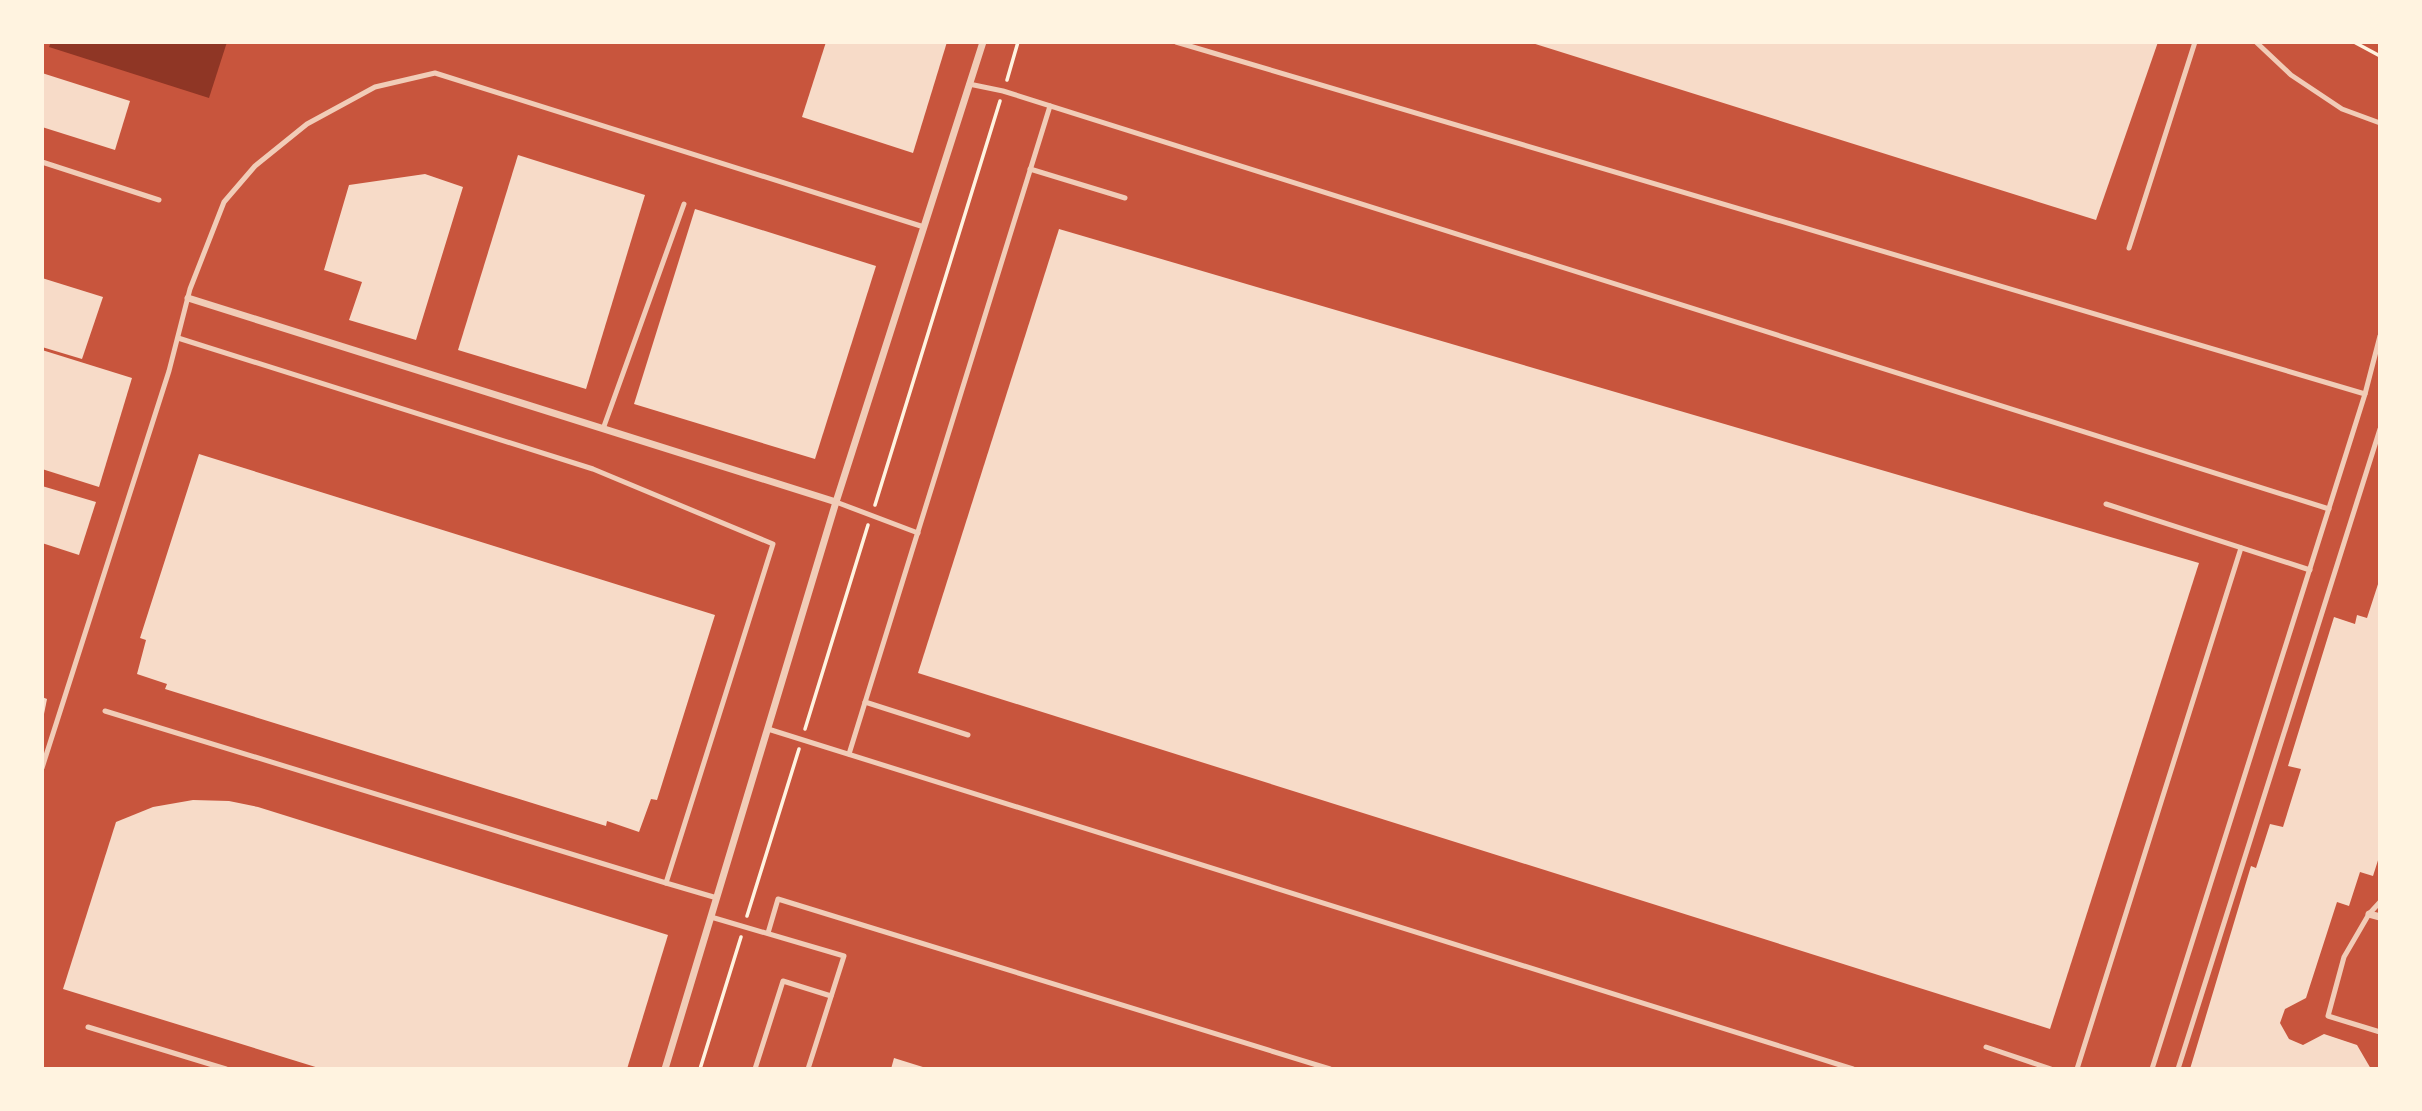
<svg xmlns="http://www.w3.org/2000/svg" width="2422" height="1111" font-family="'Space Grotesk',sans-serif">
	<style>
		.water { fill: #8f3625 }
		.building { fill: #f7dbc8 }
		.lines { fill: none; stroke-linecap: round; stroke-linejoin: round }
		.path { stroke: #fff3e0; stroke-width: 3.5 }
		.service { stroke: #f1ccb7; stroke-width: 5 }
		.minor { stroke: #f1ccb7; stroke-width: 7 }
	</style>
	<rect width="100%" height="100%" fill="#c8553d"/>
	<!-- water -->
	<path class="water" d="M51,42h176l-18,56 -160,-51z"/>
	<!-- building -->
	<g class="building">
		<path d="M826,42h121l-34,111 -111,-36z"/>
		<path d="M1529,42h629l-62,178z"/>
		<path d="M42,73l88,28 -15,49 -73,-23z"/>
		<path d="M518,155l127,40 -59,194 -128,-39z"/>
		<path d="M425,174l38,13 -47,153 -67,-20 13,-38 -38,-12 25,-85z"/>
		<path d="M695,209l181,57 -61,193 -181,-55z"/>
		<path d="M1059,229l1140,334 -149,466 -1132,-356z"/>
		<path d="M42,278l61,19 -21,62 -40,-12z"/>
		<path d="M42,350l90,28 -33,109 -57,-18z"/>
		<path d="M199,454l516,161 -58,185 -6,-1 -12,33 -32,-11 -1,5 -441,-137 2,-5 -30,-10 9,-34 -6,-2z"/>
		<path d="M42,486l54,16 -17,53 -37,-12z"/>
		<path d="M2380,578v276l-7,22 -13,-4 -11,34 -12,-4 -31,96 -21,11 -5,14 9,16 14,6 21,-11 33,11 14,24h-181l61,-203 5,2 14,-44 13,3 18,-58 -13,-3 46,-149 21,7 2,-9 10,3z"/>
		<path d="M42,697l5,2 -4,20h-1z"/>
		<path d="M193,800l36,1 29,6 410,128 -41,134h-305l-259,-80 53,-167 37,-15z"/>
		<path d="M894,1058l32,10v1h-35z"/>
	</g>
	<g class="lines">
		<!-- path -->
		<g class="path">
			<path d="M2354,42l26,14"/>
			<path d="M1007,80l11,-38"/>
			<path d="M875,505l125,-404"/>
			<path d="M805,729l63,-204"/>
			<path d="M747,916l52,-167"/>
			<path d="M700,1069l41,-132"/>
		</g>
		<!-- service -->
		<g class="service">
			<path d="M1176,42l1189,352"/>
			<path d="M2256,42l35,33 51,34 38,14"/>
			<path d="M969,84l34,7 1326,418"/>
			<path d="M42,162l117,38"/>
			<path d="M1030,169l95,29"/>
			<path d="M2129,248l66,-206"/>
			<path d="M603,429l81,-225"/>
			<path d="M836,502l82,31"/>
			<path d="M2106,504l204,66"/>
			<path d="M865,702l103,33"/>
			<path d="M105,711l561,172 107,-339 -180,-75 -415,-131"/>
			<path d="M768,729l1085,340"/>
			<path d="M849,754l201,-648"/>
			<path d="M42,768l127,-397 21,-82 34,-87 31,-36 52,-42 68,-37 60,-14 489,154"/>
			<path d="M666,883l51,15"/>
			<path d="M2380,902l-11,12 -25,43 -16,59 52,16"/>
			<path d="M711,917l133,39 -36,113"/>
			<path d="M768,933l10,-34 552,170"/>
			<path d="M88,1027l138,42"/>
			<path d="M1986,1047l65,22"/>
			<path d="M755,1069l28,-88 48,15"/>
			<path d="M2077,1069l164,-521"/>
			<path d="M2152,1069l213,-675 15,-58"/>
			<path d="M2178,1069l202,-640"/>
		</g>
		<!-- minor -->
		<g class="minor">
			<path d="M188,298l648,204"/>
			<path d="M2369,914l11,3"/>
			<path d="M665,1069l171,-567 147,-460"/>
		</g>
	</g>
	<!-- border -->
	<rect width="2422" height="1111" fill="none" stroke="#fff3e0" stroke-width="88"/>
</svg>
